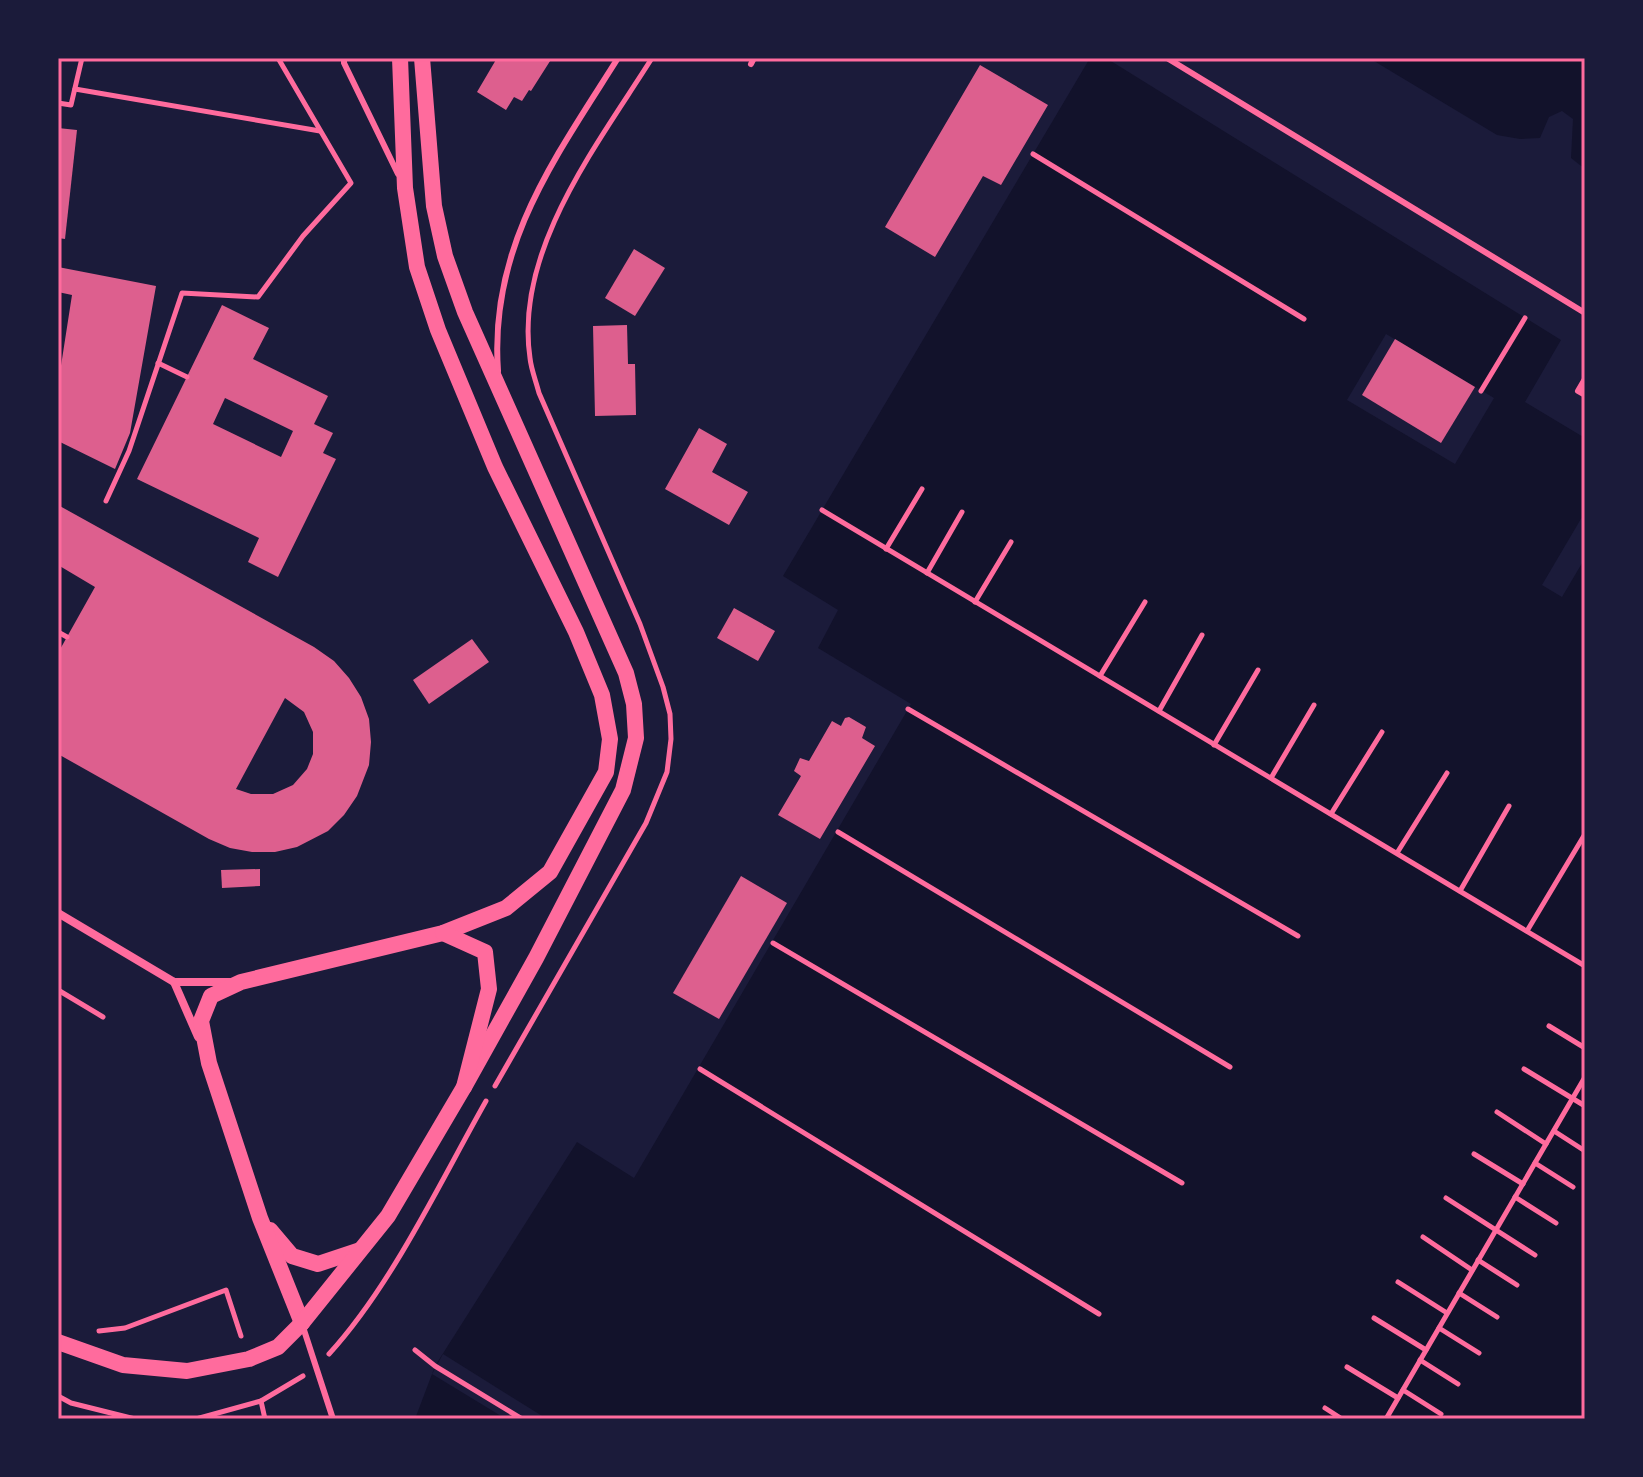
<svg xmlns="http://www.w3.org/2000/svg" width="1643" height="1477" font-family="Commissioner,sans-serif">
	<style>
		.water { fill: #12122b; fill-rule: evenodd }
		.pier { fill: #1b1b3a }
		.building { fill: #dd5f8e; fill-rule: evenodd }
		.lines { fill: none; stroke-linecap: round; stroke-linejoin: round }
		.path { stroke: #ff6b9d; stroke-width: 5 }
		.service { stroke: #ff6b9d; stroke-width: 6 }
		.minor { stroke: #ff6b9d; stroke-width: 8 }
		.secondary { stroke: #ff6b9d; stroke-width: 16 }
		.neatline { fill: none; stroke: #ff6b9d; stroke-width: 3 }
	</style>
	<rect width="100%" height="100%" fill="#1b1b3a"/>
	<!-- water -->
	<g class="water">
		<path d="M1090,58h16l455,282 -36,62 60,36v74l-43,73 20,12 23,-39v861h-1170l20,-53 142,-224 57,36 277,-474 -93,-56 20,-38 -55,-34zM1386,334l108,64 -39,66 -108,-64z"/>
		<path d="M1369,58h216v111l-14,-11 2,-39 -11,-8 -13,6 -9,21 -20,1 -23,-4z"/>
	</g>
	<!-- pier -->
	<path class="pier" d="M443,1354l104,65h-41l-74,-45z"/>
	<!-- building -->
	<g class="building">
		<path d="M497,58h55l-21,33 -2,-1 -7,11 -8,-4 -8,13 -29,-18z"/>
		<path d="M980,65l68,40 -47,80 -18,-9 -48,81 -50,-30z"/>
		<path d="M58,128l19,2 -12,109 -7,-1z"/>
		<path d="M634,249l31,19 -30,48 -30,-18z"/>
		<path d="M58,267l98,19 -26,147 -15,36 -57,-28v-56l14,-90 -14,-3z"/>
		<path d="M222,305l47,23 -16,31 75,37 -14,28 19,9 -10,20 13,6 -58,118 -30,-15 11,-24 -122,-59zM225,398l68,33 -12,26 -68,-33z"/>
		<path d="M627,325l1,39h7l1,51 -41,1 -2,-90z"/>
		<path d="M1395,339l80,48 -34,56 -79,-48z"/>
		<path d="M699,428l28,16 -15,28 36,20 -19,33 -64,-36z"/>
		<path d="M58,505l256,142 20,14 15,17 12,19 8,22 2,23 -2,23 -12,31 -13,19 -16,16 -31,16 -22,5h-23l-22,-4 -21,-9 -151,-85v-101l37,-66 -37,-22zM285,698l19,14 9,20v22l-6,15 -14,16 -20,9h-22l-15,-5z"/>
		<path d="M734,608l41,23 -17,30 -41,-23z"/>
		<path d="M472,639l17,23 -60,42 -16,-24z"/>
		<path d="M849,717l17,10 -4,11 13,8 -55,93 -42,-24 23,-39 -7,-5 6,-13 9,3 23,-40 9,5 4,-8z"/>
		<path d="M260,869v17l-38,2 -1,-18z"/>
		<path d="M741,876l46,27 -68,116 -46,-26z"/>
	</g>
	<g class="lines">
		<!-- path -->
		<g class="path">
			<path d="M75,89l245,42"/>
			<path d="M58,103l13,2 11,-47"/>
			<path d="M1033,154l271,165"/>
			<path d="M158,363l29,14"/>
			<path d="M1481,391l44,-73"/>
			<path d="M106,501l23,-50 53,-158 76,4 45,-61 48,-53 -73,-125"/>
			<path d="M822,510l763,456"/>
			<path d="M886,549l36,-60"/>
			<path d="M927,573l35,-61"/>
			<path d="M975,602l36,-60"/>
			<path d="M58,632l9,5"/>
			<path d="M1100,676l45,-74"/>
			<path d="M908,709l390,227"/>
			<path d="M1159,711l43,-76"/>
			<path d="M1214,745l44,-75"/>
			<path d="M1271,778l43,-73"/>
			<path d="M1331,814l51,-82"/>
			<path d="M838,832l392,235"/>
			<path d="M1397,853l50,-80"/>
			<path d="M1460,891l49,-85"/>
			<path d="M1527,931l58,-97"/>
			<path d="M773,943l409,240"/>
			<path d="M58,990l45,27"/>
			<path d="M1549,1026l36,22"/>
			<path d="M700,1069l399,245"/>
			<path d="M1524,1069l61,37"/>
			<path d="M495,1086l151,-263 21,-51 4,-33 -1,-25 -7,-27 -23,-63 -101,-231c-3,-12 -8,-24 -9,-35 -16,-108 68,-214 122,-300"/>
			<path d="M1497,1112l49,32"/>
			<path d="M1554,1131l31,20"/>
			<path d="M1474,1154l49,30"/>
			<path d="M1535,1163l38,24"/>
			<path d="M1515,1197l41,26"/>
			<path d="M1446,1198l89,57"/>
			<path d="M1423,1237l49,33"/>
			<path d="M1478,1260l39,25"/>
			<path d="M1398,1282l49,31"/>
			<path d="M1459,1293l38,24"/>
			<path d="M1374,1318l52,32"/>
			<path d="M1439,1328l40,25"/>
			<path d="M99,1331l26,-3 101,-38 15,46"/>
			<path d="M415,1350l20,16 87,53"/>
			<path d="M329,1354c63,-69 110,-170 157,-253"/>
			<path d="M1420,1360l38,24"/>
			<path d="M1347,1367l51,31"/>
			<path d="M1403,1390l38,24"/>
			<path d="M58,1396l13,7 64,16"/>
			<path d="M261,1401l4,18"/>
			<path d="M1325,1408l17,11"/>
			<path d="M196,1419l65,-18 42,-25"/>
			<path d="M1386,1419l199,-342"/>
			<path d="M1561,1419h1"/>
		</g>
		<!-- service -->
		<g class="service">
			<path d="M344,58v5l54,111"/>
			<path d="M1167,58l418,255"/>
			<path d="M751,64l3,-6"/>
			<path d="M498,371c-9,-125 57,-213 120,-313"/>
			<path d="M1585,379l-7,12 7,4"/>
			<path d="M303,1327l30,92"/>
		</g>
		<!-- minor -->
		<g class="minor">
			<path d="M58,913l116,69h56"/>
			<path d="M174,982l24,55"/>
		</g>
		<!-- secondary -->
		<g class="secondary">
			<path d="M422,58l12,148 11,50 20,56 161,361 8,31 2,34 -13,52 -87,168 -72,129"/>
			<path d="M270,1230l22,26 26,8 42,-14"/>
			<path d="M302,1323l-42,-105 -51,-155 -8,-42 10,-25 30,-14 202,-49 63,-25 44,-36 56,-100 4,-33 -8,-44 -26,-63 -81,-165 -57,-137 -21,-63 -12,-79 -5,-130"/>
			<path d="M58,1342l65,23 64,6 62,-12 29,-12 24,-24 86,-107 76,-129 25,-98 -4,-37 -42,-19"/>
		</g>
	</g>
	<!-- border -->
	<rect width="1643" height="1477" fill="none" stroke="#1b1b3a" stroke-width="120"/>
	<rect x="60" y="60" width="1523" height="1357" class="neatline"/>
</svg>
